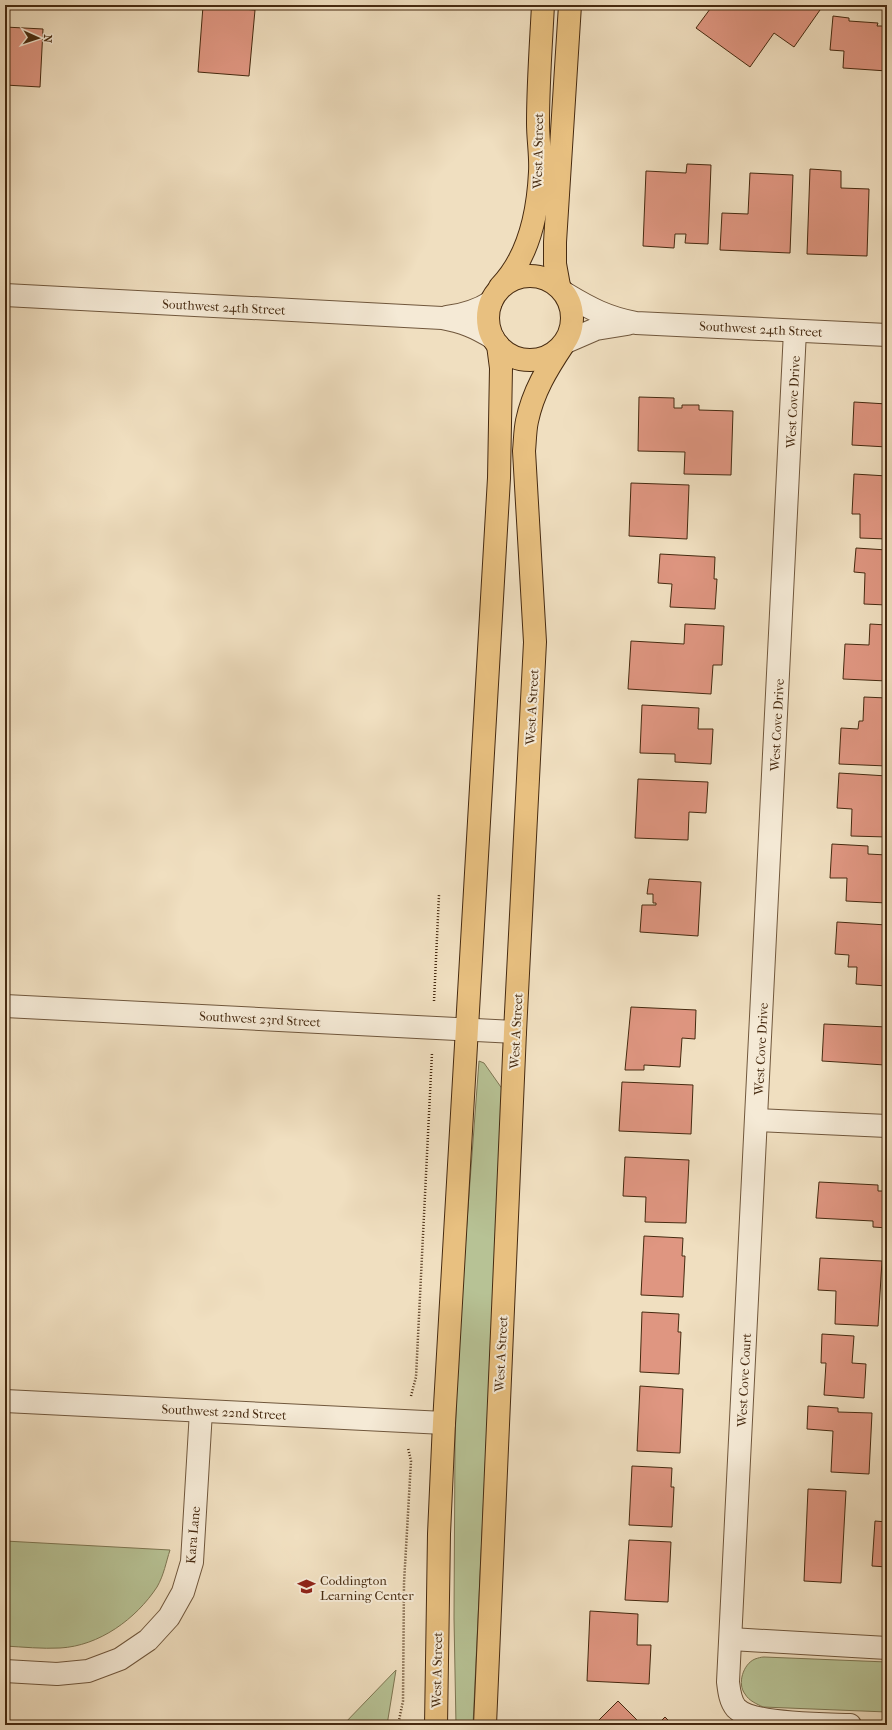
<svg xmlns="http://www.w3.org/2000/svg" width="892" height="1730" font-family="'IM FELL French Canon',serif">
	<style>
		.green { fill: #b7c295; stroke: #7e7652 }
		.building { fill: #df9681; stroke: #462a10 }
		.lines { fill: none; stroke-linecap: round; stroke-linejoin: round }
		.minor-casing { stroke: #70573c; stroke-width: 24 }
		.major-casing { stroke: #462a10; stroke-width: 24 }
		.path { stroke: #462a10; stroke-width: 2.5; stroke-dasharray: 1 2; stroke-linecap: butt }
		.minor { stroke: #f5ead6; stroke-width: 22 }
		.major { stroke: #e8c080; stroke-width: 22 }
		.labels { text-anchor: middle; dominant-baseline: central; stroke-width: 4; stroke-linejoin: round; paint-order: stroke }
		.street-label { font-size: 13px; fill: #462a10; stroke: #f5ead6 }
		.poi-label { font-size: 13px; fill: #462a10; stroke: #f5ead6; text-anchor: start }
	</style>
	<rect width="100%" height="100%" fill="#f0dfc0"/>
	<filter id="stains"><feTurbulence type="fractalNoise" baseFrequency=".005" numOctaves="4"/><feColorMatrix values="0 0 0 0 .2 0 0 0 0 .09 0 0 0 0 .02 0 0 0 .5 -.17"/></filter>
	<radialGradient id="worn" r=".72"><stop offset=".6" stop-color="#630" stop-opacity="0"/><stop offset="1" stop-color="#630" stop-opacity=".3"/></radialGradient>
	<!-- green -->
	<g class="green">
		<path d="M479,1061l5,2 19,27 -30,635h-17l-2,-107 1,-174 3,-102z"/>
		<path d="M5,1541l165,9c-4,12 -6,25 -13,37 -21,32 -58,59 -97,61 -18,1 -37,-1 -55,-2z"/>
		<path d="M764,1657l123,5v50l-124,-5c-6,-3 -14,-6 -18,-13 -8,-10 -2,-30 10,-35 3,-1 6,-2 9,-2z"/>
		<path d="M396,1670l-9,55h-44z"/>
	</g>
	<!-- building -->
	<g class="building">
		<path d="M713,5h100l7,5 -26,37 -20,-14 -24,34 -54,-39z"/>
		<path d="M203,6l52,4 -6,66 -51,-4z"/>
		<path d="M833,16l16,2v3l29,2 -1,3h10v45l-44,-3 1,-17 -14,-1z"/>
		<path d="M5,27l38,2 -3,58 -35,-2z"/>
		<path d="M687,164l24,1 -3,79 -23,-1 1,-9h-11l-1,14 -31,-2 3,-75 40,2z"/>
		<path d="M810,169l31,2v17l28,1 -2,67 -60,-2z"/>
		<path d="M750,173l43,2 -3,78 -70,-3 2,-37 26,1z"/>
		<path d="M639,397l35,1v10h8v-3h17v5l34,1 -2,64 -47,-1 1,-22 -47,-1z"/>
		<path d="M854,402l33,2v43l-35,-2z"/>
		<path d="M854,474l33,2v63l-27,-1v-24h-8z"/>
		<path d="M631,483l58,2 -2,54 -58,-3z"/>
		<path d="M856,548l31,2v55l-23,-1 1,-31 -11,-1z"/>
		<path d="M660,554l55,3 -1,22h3l-2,30 -45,-2 2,-23 -14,-1z"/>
		<path d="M685,624l39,2 -2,39h-9l-2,29 -83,-5 3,-48 53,3z"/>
		<path d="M870,624l17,1v56l-44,-2 2,-35 24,1z"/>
		<path d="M864,697l23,1v68l-48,-2 2,-36 17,1 1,-8h4z"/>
		<path d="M642,705l57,3 -1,21h15l-2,35 -36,-2v-8l-35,-1z"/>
		<path d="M839,773l48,3v61l-36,-1 1,-27 -15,-1z"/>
		<path d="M638,779l70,3 -2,31 -17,-1 -1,28 -53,-2z"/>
		<path d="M832,844l36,2v8l19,1v48l-41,-2 1,-23h-17z"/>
		<path d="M649,879l52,3 -3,54 -58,-4 2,-27h14v-2h-3v-9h-6z"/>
		<path d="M837,922l50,3v61l-31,-2 1,-17h-9l1,-12 -14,-1z"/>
		<path d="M631,1007l65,3 -1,29 -13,-1 -2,29 -36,-2v5h-19z"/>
		<path d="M824,1024l63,3 -2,38 -63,-4z"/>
		<path d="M622,1082l71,3 -2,49 -72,-3z"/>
		<path d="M625,1157l64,3 -3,63 -41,-1 1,-25 -23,-1z"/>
		<path d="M819,1182l59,3v6h9v37l-14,-1v-6l-57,-3z"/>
		<path d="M644,1236l39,2 -1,18h3l-2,41 -42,-2z"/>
		<path d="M820,1258l62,3 -4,65 -43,-2 1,-33 -18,-1z"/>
		<path d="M642,1312l37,2 -1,18h3l-2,42 -39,-2z"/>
		<path d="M822,1334l32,2 -2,27 14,1 -2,34 -40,-3 2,-32h-5z"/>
		<path d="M640,1386l43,3 -3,64 -43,-2z"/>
		<path d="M808,1406l30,2v4l34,1 -3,61 -38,-2 2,-41 -26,-2z"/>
		<path d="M632,1466l40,2 -1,19h3l-2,40 -43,-2z"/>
		<path d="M808,1489l38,2 -5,92 -37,-2z"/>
		<path d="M875,1521l12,1v45l-15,-1z"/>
		<path d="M629,1540l42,2 -3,60 -43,-2z"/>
		<path d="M590,1611l48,3 -1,31h14l-2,39 -62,-3z"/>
		<path d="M618,1701l24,24h-48z"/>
		<path d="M665,1717l8,8h-16z"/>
	</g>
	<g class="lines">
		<defs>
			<g id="minor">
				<path d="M566,294c23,14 42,24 70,29l251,12"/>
				<path d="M5,295l437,23c21,4 33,9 51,20"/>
				<path d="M447,317c16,-2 30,-6 44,-15"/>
				<path d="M795,331l-67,1351c1,8 2,19 8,26 16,17 89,16 114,17"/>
				<path d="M566,342l30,-13 31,-5"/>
				<path d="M5,1006l510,26"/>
				<path d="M757,1120l130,6"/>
				<path d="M5,1401l439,22"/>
				<path d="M731,1639l156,9"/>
				<path d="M5,1671l52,3 31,-3 32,-12 28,-19 21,-23 14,-25 9,-30 9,-151"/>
			</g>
			<g id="major">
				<circle cx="530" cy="318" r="42"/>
				<path d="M559,286l-4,-22v-22l15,-237"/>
				<path d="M500,287c29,-30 38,-74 40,-115 1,-16 -2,-32 -2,-49 0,-39 3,-79 5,-118"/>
				<path d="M436,1725l3,-191 5,-111 55,-945 2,-110 -3,-23"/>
				<path d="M485,1725l30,-693 20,-390 -11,-191c1,-10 1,-21 3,-30 6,-29 20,-52 36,-76"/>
			</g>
		</defs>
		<!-- minor casing -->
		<use href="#minor" class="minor-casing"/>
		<!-- major casing -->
		<use href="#major" class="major-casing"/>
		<!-- path -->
		<g class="path">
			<path d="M434,1001l5,-106"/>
			<path d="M411,1396l5,-19 16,-324"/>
			<path d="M398,1725l5,-24 1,-118 7,-122 -3,-13"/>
		</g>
		<!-- minor -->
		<use href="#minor" class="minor"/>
		<!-- major -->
		<use href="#major" class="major"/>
	</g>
	<!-- icons -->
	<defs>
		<symbol id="school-bare" viewBox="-9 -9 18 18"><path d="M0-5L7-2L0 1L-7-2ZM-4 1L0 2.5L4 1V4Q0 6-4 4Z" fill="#8f2418" stroke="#f5ead6" stroke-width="2.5" paint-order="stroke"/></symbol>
	</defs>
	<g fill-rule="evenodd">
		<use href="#school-bare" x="294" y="1574" width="25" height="25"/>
	</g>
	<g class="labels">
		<!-- street labels -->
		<g class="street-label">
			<text transform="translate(538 151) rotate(-89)">West A Street</text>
			<text transform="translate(224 307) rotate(3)">Southwest 24th Street</text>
			<text transform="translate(761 329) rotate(3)">Southwest 24th Street</text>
			<text transform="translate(793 402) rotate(-87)">West Cove Drive</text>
			<text transform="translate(532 707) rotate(-87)">West A Street</text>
			<text transform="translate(777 725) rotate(-87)">West Cove Drive</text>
			<text transform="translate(260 1019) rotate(3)">Southwest 23rd Street</text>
			<text transform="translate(516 1031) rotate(-87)">West A Street</text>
			<text transform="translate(761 1049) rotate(-87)">West Cove Drive</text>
			<text transform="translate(501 1354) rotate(-87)">West A Street</text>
			<text transform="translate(744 1380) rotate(-87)">West Cove Court</text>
			<text transform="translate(224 1412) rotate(3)">Southwest 22nd Street</text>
			<text transform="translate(193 1535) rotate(-85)">Kara Lane</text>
			<text transform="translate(437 1670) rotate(-89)">West A Street</text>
		</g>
		<!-- poi labels -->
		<g class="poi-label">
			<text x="320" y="1580">Coddington<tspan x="320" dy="15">Learning Center</tspan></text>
		</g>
	</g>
	<!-- margin -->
	<rect width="892" height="1730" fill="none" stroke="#f0dfc0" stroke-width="20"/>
	<rect x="6" y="6" width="880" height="1718" fill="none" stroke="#462a10" stroke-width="2"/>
	<rect x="10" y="10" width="872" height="1710" fill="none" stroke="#462a10"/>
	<!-- north arrow -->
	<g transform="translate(38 38) rotate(93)" stroke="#f5ead6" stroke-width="3" paint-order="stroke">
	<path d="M0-3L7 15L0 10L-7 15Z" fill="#462a10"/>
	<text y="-6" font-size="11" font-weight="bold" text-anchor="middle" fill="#462a10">N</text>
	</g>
	<rect width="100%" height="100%" filter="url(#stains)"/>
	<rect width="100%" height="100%" fill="url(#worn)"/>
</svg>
